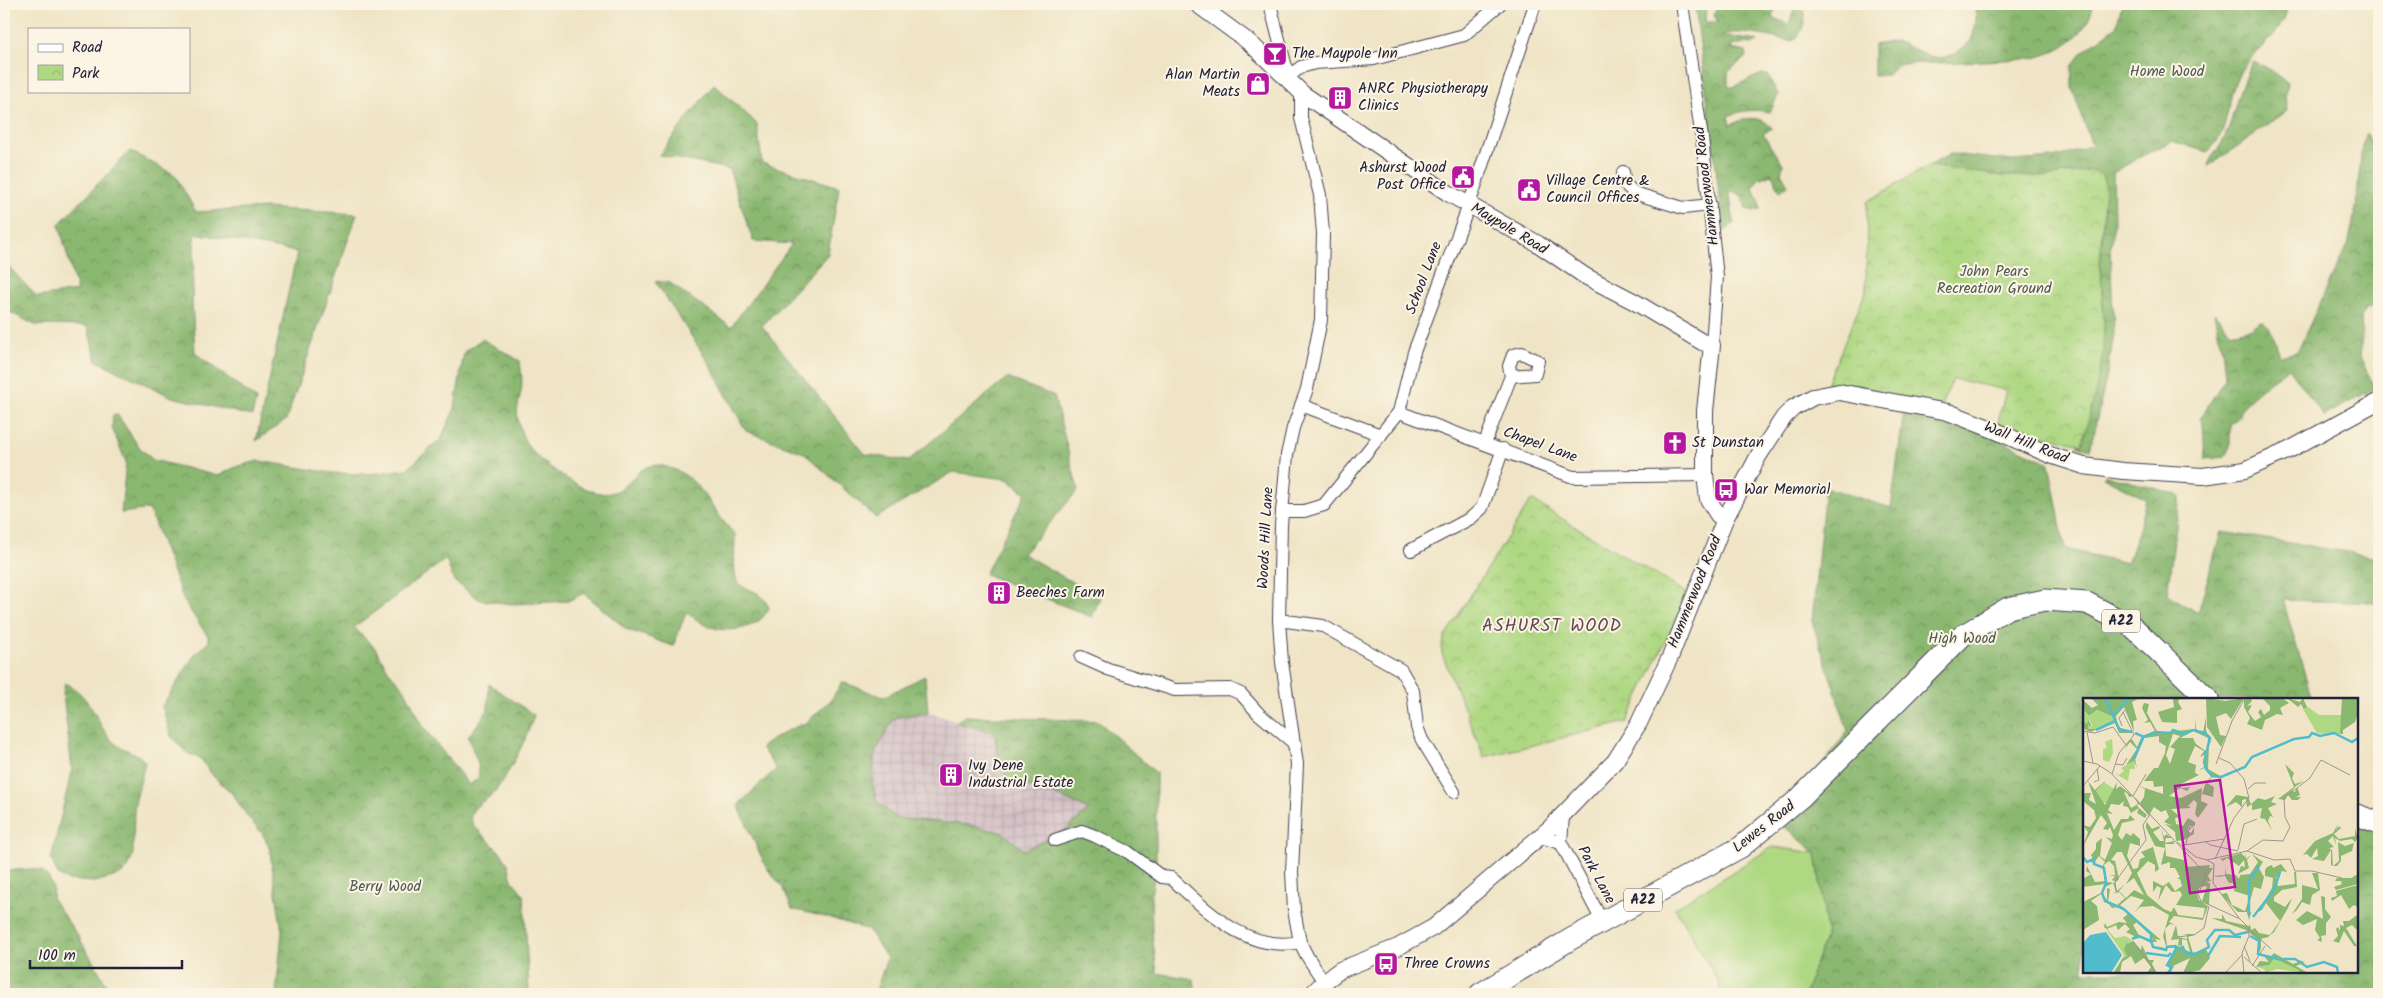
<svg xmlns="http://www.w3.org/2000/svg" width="2383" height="998" font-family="Kalam,sans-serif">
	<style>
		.industrial { fill: url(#industrial-grid) }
		.green { fill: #afd883; stroke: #687d5f }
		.forest { fill: url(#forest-crowns); stroke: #566d56 }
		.park { fill: url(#park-crowns); stroke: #687d5f }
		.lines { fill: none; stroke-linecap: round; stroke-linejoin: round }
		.street-casing { stroke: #413f50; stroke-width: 14 }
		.secondary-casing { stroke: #413f50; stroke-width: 18 }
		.highway-casing { stroke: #413f50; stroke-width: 23 }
		.street { stroke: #fff; stroke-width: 12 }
		.secondary { stroke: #fff; stroke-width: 16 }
		.highway { stroke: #fff; stroke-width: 21 }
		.labels { text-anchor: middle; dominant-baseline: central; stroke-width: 4; stroke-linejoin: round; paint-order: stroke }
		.shield { fill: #fcf5e5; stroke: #63616e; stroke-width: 1 }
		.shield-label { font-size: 14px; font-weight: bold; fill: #22223b }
		.poi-label { font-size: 15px; fill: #22223b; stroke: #fcf5e5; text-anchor: start }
		.park-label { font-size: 15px; fill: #4c5951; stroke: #fcf5e5 }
		.street-label { font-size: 15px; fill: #22223b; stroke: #fcf5e5 }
		.quarter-label { font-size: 18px; letter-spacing: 1px; fill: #654853; stroke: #fcf5e5 }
		.inset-river { fill: none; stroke: #51bccc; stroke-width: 2.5 }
		.inset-road { fill: none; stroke: #9d968e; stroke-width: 1 }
		.view { fill: #b5179e; fill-opacity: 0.15; stroke: #b5179e; stroke-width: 2.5 }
		.inset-edge { fill: none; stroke: #22223b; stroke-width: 2.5 }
	</style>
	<defs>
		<pattern id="industrial-grid" width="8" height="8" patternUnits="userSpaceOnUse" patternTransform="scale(1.25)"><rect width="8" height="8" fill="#d2bec5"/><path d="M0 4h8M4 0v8" fill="none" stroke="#b4a3aa"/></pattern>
		<pattern id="forest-crowns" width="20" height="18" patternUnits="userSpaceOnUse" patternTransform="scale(1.25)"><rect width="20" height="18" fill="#8bb871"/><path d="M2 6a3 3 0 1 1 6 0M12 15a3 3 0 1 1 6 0" fill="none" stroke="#71955e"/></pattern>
		<pattern id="park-crowns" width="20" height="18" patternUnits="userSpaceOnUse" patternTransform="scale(1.25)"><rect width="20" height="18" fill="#afd883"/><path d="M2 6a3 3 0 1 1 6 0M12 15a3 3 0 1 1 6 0" fill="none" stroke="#96b972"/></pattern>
	</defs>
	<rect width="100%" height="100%" fill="#fcf5e5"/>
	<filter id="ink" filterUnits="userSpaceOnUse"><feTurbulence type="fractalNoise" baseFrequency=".02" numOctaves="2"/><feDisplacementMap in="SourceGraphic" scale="10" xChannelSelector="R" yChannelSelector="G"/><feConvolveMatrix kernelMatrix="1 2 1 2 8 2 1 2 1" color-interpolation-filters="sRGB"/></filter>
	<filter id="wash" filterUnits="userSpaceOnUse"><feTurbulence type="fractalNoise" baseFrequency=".0096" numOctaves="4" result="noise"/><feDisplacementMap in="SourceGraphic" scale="20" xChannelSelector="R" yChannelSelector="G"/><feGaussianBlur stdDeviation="1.12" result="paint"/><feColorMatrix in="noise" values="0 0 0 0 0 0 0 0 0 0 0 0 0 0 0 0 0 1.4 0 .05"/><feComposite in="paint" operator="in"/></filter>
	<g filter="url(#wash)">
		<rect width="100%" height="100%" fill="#efe4c5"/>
		<!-- industrial -->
		<path class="industrial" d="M928,712l67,21 4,29 52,31 39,17 -26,21 -41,19 -20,-17 -34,-8 -73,-7 -19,-16 -6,-19 3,-28 20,-37z"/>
		<!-- green -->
		<path class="green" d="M1772,847l44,6 11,79 -22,62h-84l-4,-15 -42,-71z"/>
		<!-- forest -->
		<g class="forest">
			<path d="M1695,4h11l-1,18h13l-4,-7 4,-11h58l-4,14 17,6 7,-20 9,8c0,11 -4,24 -13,29 -15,-2 -58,-14 -70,-5l36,5 -5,3 -10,-1 -11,3 -1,3 15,3 1,4 -19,16v13l5,2 29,-13 6,1 10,20 -8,17c-15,-3 -28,-2 -42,4l2,9c15,-7 30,-11 42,3l-9,6 20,30 -2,9 7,12 -8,6 -8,-17 -14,5 -5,10 6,11 1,9 -6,2 -8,-2 -4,-13 -13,-5 5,32 -10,9z"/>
			<path d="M1976,4h117c-3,28 -30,46 -55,53 -10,3 -24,2 -35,3 -33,2 -67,3 -100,4l-7,2 -8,9 -14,1v-31l22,-4 33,15 11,2 15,-4 16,-13 5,-17z"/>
			<path d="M2122,4h165c0,29 -33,45 -47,68 -14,23 -9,62 -33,80l-35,-11 -34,17 -25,15 1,50 -4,25 4,85 -6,37 -18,79 -13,-4 5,-1 2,-7 19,-86 1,-30 -4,-58 5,-53 -11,-40 -48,7 -45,-1 -73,-10 23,-12 62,7 39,-3 17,-4 23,-9 -20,-57v-21l9,-14 35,-26z"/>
			<path d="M2253,61l18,9 16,12 -2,14 2,15 -79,56c2,-11 10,-16 15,-26 13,-26 14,-55 30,-80z"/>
			<path d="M714,84l43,40 5,39 77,24 -11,67 -66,72 103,128 43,7 99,-83 47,18 24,94 -55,64 77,44 -8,19 -107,-43 41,-81 -19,-14 -54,-7 -77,46 -72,-65 -58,-22 -37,-68 -54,-82 15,2 61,44 61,-83 -39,-3 -24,-72 -70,-14z"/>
			<path d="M2366,134l13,28v143l-12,3 -6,9 1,19 -2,22 15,30 -51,28 -35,-48c-15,12 -47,29 -49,48l-10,8v22l-5,11 -20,2 -2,-36 -3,-4 25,-41 -2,-23 -9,-42 16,18 5,1 14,-3 11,-8c12,3 16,24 20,35l17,-4 52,-111 7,-34 6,-61z"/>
			<path d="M130,151l45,24 21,37 69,-4 92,6 -71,206 -30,21 41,-189 -102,-19 -3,68 3,52 61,46 -4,17 -80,-19 -75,-36 -10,-35 -52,-1 -31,-16v-47l33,35 40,-6 -18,-67z"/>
			<path d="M482,339l38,22c1,10 3,21 1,30 -3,16 -6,21 -1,37 2,7 6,16 10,21 14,16 60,50 81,44 24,-7 27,-37 59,-25 34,11 41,44 65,66 0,11 -2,34 1,44 3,15 25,7 33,30 -9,20 -35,25 -55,20 -10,-2 -20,-11 -28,-15l-13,33 -47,-17 -42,-36 -16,8 -54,3 -34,-4 -26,-19 -8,-22 -92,68 21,21 13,22 17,20 19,38 45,57 10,-7 -1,-15 -10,-26 20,-27 1,-26 45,31c-6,21 -25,59 -39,76 -8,10 -17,10 -25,24l3,10 28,28 7,11 4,16 12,15 5,99h-253l6,-62 -13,-86 -7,-13 -12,-13 -19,-28 -17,-15 -13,-18 -14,-6 -16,-17 -9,-30 34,-53 13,-11v-4l-25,-37 -35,-92 -28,4 5,-51 -14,-34 1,-13 4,-1 22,33 14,13 65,16 20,-10 21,-5 73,12 38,1 37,-5 34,-30 14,-31 9,-56z"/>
			<path d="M1904,411l69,16 76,36 16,86 62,14 12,-34 7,-30 -43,-22 3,-2 74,20 -13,99 31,19 23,-81 158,25v46l-96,-3 29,99h-228v273h273v-147l22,9v160h-574l22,-62 -11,-79 -37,-31 69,-91 -36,-110 13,-134 66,21z"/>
			<path d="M925,676l3,36 -34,6 -20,37 -2,28 5,19 19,16 73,7 34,8 21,17 40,-19 25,-21 -38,-17 -42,-12 -10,-19 -4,-29 -39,-11 9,-6 133,5 58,52v90l-5,33 1,37 5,40 37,6 2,15h-321l12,-36 -19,-28 -34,-11 -42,-10 -9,-21 -17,-21 -28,-62 38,-36 -15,-22 27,-17 18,-7 25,-23 11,-18 41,15z"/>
			<path d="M65,683c30,16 28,37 48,59 10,9 24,9 32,20l-11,46 -1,45 -5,15 -8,7 -25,7 -28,-2 -9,-5 -7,-16 21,-90 -9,-75z"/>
			<path d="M31,869l11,2 7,7 4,11 -1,10 26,37 34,58h-108v-123z"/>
		</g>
		<!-- park -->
		<g class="park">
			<path d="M1928,166l73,10 45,1 48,-7 8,5 3,11 -5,77 4,58 -1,30 -7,39 -14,54 -85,-18 9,-36 -53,-11 -12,27 -75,-12 -4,-8 -22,-3 -7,2 -6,-1 39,-93 1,-89z"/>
			<path d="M1531,500l157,94 -61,128 -143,35 -42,-103v-8l3,-10z"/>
		</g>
	</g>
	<g filter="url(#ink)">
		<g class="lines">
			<defs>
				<g id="street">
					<path d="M1270,4l18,71"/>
					<path d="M1682,4l20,134 15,139 -5,68"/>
					<path d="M1285,79l16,-12 14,-4 59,-4 90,-24 36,-31"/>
					<path d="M1303,94l-2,5v19l19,77 3,39 -2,86 -14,69 -14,39 -6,27 -6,70 -2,95 3,42 15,102 -5,108 2,38 6,32 7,14 17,26"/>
					<path d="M1623,172l2,12 9,9 49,15 27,-3"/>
					<path d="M1301,405l80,30"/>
					<path d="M1399,412l174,65 132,-2"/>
					<path d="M1485,443l26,-67 -2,-10 4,-11 9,-2 16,8 -3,13 -24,2"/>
					<path d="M1282,511h22l20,-6 75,-93 15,-60 55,-147 66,-201"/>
					<path d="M1411,550l60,-32 11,-10 21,-59"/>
					<path d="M1279,620l44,6 78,44 12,21 4,36 5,13 32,52"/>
					<path d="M1081,657l27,12 67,21 55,-1 11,5 18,20 37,31"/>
					<path d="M1540,837l21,6 2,-27"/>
					<path d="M1055,840l27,-9 13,5 33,16 34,25 9,1c37,33 75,75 129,64"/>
					<path d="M1561,843l41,78"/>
				</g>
				<g id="secondary">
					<path d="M1197,4l53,39 53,51 145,99 90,51 47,32 50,26 67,40 10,3 -7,66v64l3,24 10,16 7,4"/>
					<path d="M1312,994l12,-12 16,-12 58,-23 36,-20 116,-99 65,-67 24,-38 32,-68 54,-136 34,-64 25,-38 9,-9 20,-11 26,-5 109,20 46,18 56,25 34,11 39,5 80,5 42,-6 44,-20 90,-49"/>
				</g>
				<g id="highway">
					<path d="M2357,815l22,8"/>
					<path d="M1480,994l91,-55 170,-92 59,-49 162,-162 46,-28 37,-8 42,3 46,24 75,72"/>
				</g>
			</defs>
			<!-- street casing -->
			<use href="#street" class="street-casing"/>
			<!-- secondary casing -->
			<use href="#secondary" class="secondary-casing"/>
			<!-- highway casing -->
			<use href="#highway" class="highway-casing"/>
			<!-- street -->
			<use href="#street" class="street"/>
			<!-- secondary -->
			<use href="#secondary" class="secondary"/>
			<!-- highway -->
			<use href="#highway" class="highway"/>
		</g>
	</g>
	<!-- icons -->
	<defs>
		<symbol id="bar-square" viewBox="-11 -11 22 22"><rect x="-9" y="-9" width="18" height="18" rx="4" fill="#b5179e" stroke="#fcf5e5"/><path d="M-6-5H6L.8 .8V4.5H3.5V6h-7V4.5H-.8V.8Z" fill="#fff"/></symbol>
		<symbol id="shop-square" viewBox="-11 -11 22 22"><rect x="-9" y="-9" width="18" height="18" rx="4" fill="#b5179e" stroke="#fcf5e5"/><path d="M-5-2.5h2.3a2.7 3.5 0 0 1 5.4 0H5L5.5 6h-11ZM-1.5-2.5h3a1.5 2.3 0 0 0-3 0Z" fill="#fff"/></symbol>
		<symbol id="building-square" viewBox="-11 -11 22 22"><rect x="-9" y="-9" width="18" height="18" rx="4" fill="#b5179e" stroke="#fcf5e5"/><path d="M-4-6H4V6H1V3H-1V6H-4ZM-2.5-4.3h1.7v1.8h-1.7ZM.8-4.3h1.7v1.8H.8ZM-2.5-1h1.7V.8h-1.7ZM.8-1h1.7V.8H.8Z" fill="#fff"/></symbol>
		<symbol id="civic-square" viewBox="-11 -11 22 22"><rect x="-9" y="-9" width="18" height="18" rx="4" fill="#b5179e" stroke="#fcf5e5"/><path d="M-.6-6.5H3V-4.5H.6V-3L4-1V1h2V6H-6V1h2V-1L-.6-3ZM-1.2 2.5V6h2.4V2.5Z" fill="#fff"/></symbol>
		<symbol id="church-square" viewBox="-11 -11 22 22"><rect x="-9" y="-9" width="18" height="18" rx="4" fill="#b5179e" stroke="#fcf5e5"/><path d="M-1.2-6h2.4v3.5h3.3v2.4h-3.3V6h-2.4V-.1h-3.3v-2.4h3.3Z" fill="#fff"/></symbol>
		<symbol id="bus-square" viewBox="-11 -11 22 22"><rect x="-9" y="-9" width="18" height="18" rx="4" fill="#b5179e" stroke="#fcf5e5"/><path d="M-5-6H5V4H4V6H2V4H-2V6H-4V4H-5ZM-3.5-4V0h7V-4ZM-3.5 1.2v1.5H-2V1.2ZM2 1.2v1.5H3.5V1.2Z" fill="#fff"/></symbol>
	</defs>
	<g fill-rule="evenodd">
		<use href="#bar-square" x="1261" y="40" width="28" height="28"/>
		<use href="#shop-square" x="1244" y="70" width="28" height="28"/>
		<use href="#building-square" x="1326" y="84" width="28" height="28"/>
		<use href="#civic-square" x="1449" y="163" width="28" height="28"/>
		<use href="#civic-square" x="1515" y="176" width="28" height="28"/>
		<use href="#church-square" x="1661" y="429" width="28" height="28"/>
		<use href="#bus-square" x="1712" y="476" width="28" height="28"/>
		<use href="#building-square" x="985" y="579" width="28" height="28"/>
		<use href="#building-square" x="937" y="761" width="28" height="28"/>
		<use href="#bus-square" x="1372" y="950" width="28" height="28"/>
	</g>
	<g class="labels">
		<!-- shield labels -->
		<g class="shield">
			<rect x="2102" y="609.5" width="38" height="23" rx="4"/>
			<rect x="1624" y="888.5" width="38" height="23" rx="4"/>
		</g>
		<g class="shield-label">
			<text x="2121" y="621">A22</text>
			<text x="1643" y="900">A22</text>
		</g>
		<!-- poi labels -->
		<g class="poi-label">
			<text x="1292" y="54">The Maypole Inn</text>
			<text x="1240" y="75" text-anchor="end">Alan Martin<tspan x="1240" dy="17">Meats</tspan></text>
			<text x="1358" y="89">ANRC Physiotherapy<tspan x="1358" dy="17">Clinics</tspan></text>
			<text x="1446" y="168" text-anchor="end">Ashurst Wood<tspan x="1446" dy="17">Post Office</tspan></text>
			<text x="1546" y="181">Village Centre &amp;<tspan x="1546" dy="17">Council Offices</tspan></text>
			<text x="1692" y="443">St Dunstan</text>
			<text x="1744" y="490">War Memorial</text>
			<text x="1016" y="593">Beeches Farm</text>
			<text x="968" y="766">Ivy Dene<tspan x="968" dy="17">Industrial Estate</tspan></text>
			<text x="1404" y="964">Three Crowns</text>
		</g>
		<!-- park labels -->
		<g class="park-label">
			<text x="2167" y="72">Home Wood</text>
			<text x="1994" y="272">John Pears<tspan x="1994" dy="17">Recreation Ground</tspan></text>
			<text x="1962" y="639">High Wood</text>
			<text x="385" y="887">Berry Wood</text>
		</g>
		<!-- street labels -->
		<g class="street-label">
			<text transform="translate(1707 186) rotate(-97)">Hammerwood Road</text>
			<text transform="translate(1509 229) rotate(31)">Maypole Road</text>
			<text transform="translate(1424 278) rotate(-69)">School Lane</text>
			<text transform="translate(2026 443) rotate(22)">Wall Hill Road</text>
			<text transform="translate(1540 445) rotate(20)">Chapel Lane</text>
			<text transform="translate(1266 538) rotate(-87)">Woods Hill Lane</text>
			<text transform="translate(1695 592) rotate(-68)">Hammerwood Road</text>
			<text transform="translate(1764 827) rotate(-38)">Lewes Road</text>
			<text transform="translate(1596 875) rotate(62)">Park Lane</text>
		</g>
		<!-- quarter labels -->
		<g class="quarter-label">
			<text x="1552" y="626">ASHURST WOOD</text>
		</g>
	</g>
	<!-- overview -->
	<g transform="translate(2083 698)">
		<rect width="275" height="275" fill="#efe4c5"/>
		<path d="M51,63l1,8h-5l-2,12 -14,-8 5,2 5,-4 -3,-3zM21,84l10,7 -7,13 -5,2 -6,-13zM19,225l13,15 10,-2 7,4 -7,11 2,6 -5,3 2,-5zM191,259l26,13 -1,2 -22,-3 -12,4v-3l-7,-3 10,-2z" fill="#afd883"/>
		<path d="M8,0h49l-8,4 5,18 -4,1 1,11 -10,-25 -8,9 1,6 3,6 13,5h-14l-4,-10 -25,9 -7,-4v-5l2,-2 1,3 2,-5 3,6 -2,4h5l18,-7 1,-5 -16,-7 -8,6 -6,-7v-9l9,8 6,-3zM97,0l-2,4 4,7 -5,2v12l-15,-1 -4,-10 16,-5 -1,-8zM123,0l19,3 19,-3 -13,21 -5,-6 -10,4 4,18 6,1 -5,11 -14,-20zM167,0l2,3 -5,5 5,-1 -4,7 7,9 6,-4 -3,-5 3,-3 3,6 6,-5v-4l-8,-8h20l7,5 -9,5 3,7 -6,-1 -12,6 -3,10 -15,-6 3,-6 -6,-11v-7zM204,0l13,4 3,-4 4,9 11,8h23l1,-17h16v16l-3,8 -12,8v4l-26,-1 -16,-29 -3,3zM61,5l5,1 -2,9 11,20 37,-4 1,-11v11l7,4 3,-16v13l4,12 3,-5 -4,8 -1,24 14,8h-10l-5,6 7,4 -1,10 -11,-3 4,-12 6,-6 -7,-8 -7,2 6,-3 2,-13 -6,3 4,-6 -9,-5 -7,16 8,3 -1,8 4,2 -18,9v4l9,-1 -3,4 -7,-3 -11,8 12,2 21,-10 -1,13 7,3 -10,14 -3,-4 2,-11 -3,-3 -6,6 3,2 -20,1 9,8 -5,1 1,6 7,2 5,-8 7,4v4l-6,-1 -1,6 3,2 3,-6v7l-10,6 -8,1 -1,-9 -10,-8 8,2 -9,-4 5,-5 -3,-7 -5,2 -7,-5 -5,8 2,3 -12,-14 -2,2 10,9 -2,3 -8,-5 2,-5 -8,5 -3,-6 -5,-1 1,-5 -5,4 -8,-1 -3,6 5,4 -6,-1 7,17 7,-11h7l2,-4 5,5 -13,3 -4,12 4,5 4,-7 5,3 2,-3 7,6v7l-10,-3 -3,13 6,13 5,-1 2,-9 5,-2 -4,-5 12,-5 6,22 -4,3v-7l-7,-4 -11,12 10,22 17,14 7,3 3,-5 4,8 25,3 2,-10 -29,-3 6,-10 -2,-4 -8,1 -6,-7 -8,16 3,-13 -4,-2 -4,6v-11l10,5 6,-4 6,9 7,-5 -2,-7h-3l3,-2 -5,-9h-5v-6l-9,3 4,-17 -10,-2 -9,-18v-4l1,-2 5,7 7,-3 1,2 -7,4 7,9h4l-3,-13 3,9 2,-3 6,4h-6l-1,5 9,-2v3h-9l1,12 18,4 1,7 25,-2 -1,3h4l-5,8 3,5 -5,1 4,1 -1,22 -7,-4 5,-15 -7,1 -3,6 2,7 9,6 -5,14 -29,-4 -5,6 6,3 -5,-1 -5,5 2,17 9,-1 14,7 -3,-12 -5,-1v7l-4,-1 1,-6 -8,1 5,-15 2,12 9,2v-3l1,-1 -5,-1h12l-7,3 5,16 13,-4 4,9 -10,12 -12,3h-5l7,-15 -17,8 -2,7h-4l3,-4 -3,-4 8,-17 -6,-1 -4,3 -24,-12 -9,1 2,-3 -8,-4 4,-3 -5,-5 -7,6 -2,-5 -9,4 -3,-2 1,-4 2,4 12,-5 8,1 -4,-5 5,-4 -9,-7 -7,1 -11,-14 -10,7 6,5 2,14 -16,10v-28l18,-9 4,-9 -22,3v-8l8,-5 -5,-3 1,-5 8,16 11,-1 -4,-14 3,-5 -6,-6 -5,7 -6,-2 5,-2 -2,-4 5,-6v-6l6,-5 -2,18 5,4 7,-17 -6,-6 6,2 1,-4 -3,-8 -2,3 -5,-1 4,-6 -6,-8 -18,31 5,-14 -5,-7 7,2 6,-9 -2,-8 -11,-9v-8h8l-2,7 7,4 -8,-23 7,9 11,-10 -10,11 9,14 12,-23 -1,7 4,-3 13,10 -4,1 -2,-4 -3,-1 7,16 7,-4 -4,-8 6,7 4,-6 1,-8 -6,-3 24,8v-8l-9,1 -1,-6h-9l10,-13h4l7,-15 1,-7 -7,-4v-6l-15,2 -9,21 2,9 -3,-7 -8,4 11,-16 -7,-7 -5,7 3,-7 4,-3 5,8 5,-11 13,-5 -5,-9 -6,1 4,-3 -6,-12zM110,33l15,7 -1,14 -11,-8 -3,-6h-13zM90,36l7,2 -10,11 5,2 -5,15 -4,-9zM34,154h5l10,21 -6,11 8,-6 10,17 -10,-5 -8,8 -7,-7 6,-7 -8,7 -2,-8 -8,-1 -3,-17 5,-4 5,5 1,9 -6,1h6l-3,4 4,2 3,-3 -4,-18 -4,-1zM30,185l3,9 -3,2 6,-2 6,6 -10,9 -7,-5 2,-13 -3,-1v12l-4,-5v-7zM48,198l13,4 -9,12 5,-5 13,-1 16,9 -6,21 4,13 -13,-4 -2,-3h5l-2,-3 6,1 -41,-35zM54,224l13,11 3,7 -13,-3 -7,-12zM202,66l9,9 -2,5 3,6 9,-3 -8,5 -4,5 3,1 2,-5 3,8 -4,2h5l-3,3h-6l-4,-5 -3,5 -7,-1 16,-12zM153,97l12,2 3,7 7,-6 7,2 10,-4 -4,6 6,2 -9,4 5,9 -3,-1 -2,5 4,9 -7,-11 -5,-1 2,-10 -10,2v-6l-5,3 -1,-8 -4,1v7l-6,-5 -10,5zM255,126l-2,6 3,-4 2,2 -7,6 5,5 16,-3v-7l3,9 -3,4 -3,-3 -12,2 -5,-3 1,7 -3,-9 -5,5 6,6 -5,1 3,2 1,16 6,-5 -1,-19 7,4 9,-3 -2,8 -11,5v5l-4,5h-3l-3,-1v-15l-7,11 -12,-2 6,-3 -1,-8 -6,10 -4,-4 -4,1 12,-14 18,-8zM162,154l1,7 5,-4 -4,5 2,8 -11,6 3,-8 4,1 -1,-7 -5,6 -12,-8 -4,3 -3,-2 21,-6 4,4zM169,156l11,8 -4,6 5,9 -3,12 -7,-2 -6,21 3,5 -2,7 -2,-8h-9l-6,-6 -11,-12 6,-1 5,12 13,6 5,-15 -16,-5 1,-8h-6l-4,-7 -7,1 -5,-1 12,-1v-8l1,7 10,1 3,4 1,-4 10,-1 8,-12zM198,166l6,8 -5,-1 -6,7 2,8 17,-2 -1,-12h2l1,15 -15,3 -8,7v4l11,6 7,-9 -4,10 -14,24 -6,5 -7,2v9l-3,7 1,-14 -13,-11 -35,-12 11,1v-5l4,7 23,5 1,-2 1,6 4,-2 4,5 11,2 10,-14 -14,-18 -4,7 -4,2 14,-24 1,-10 -8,-2v-6l2,-3 5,-2 1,3zM229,175h6l2,17 -8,5 -2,10 -8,-3 -5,8 -5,4 10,-15v-14l16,4zM275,176v10l-22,6 -2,-3 8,-3 -1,-3h-6l2,-3h14zM275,187v22l-4,-2 -5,4 -8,-14 -9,6 -1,-3 6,-2 -1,-5zM238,198l4,1v12l6,8 -5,6v12l-5,1 1,6 -5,-2 3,-2 -5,-8 2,-11 -14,6 -7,-5 -6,17 6,-17 11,-9 16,8zM275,216v17l-6,-6 -6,3 11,18h-3l-10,-15 -5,12 -6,-2 5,-5 -2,-7 2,-2 2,4v-6l4,1 -1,-5h6zM44,243v3l6,-3 8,9 1,-5 7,15h5l-2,4 5,9h-10l4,-6 -7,-9 -9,6 -4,-8 -9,6 -2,11 -6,-1 8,-13 5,-3 -3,-6zM191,255l19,11 6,-2 -4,-3 10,3 -9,4 12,7 -9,-1v-2l-25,-12 -5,7 -13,2 4,-6 9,1 -7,-8 8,3z" fill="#8bb871" fill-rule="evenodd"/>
		<path d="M225,9l11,8h22l-1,19 -23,-1 -14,-24zM0,11l6,7 8,-6 16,7 -1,5 -16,7h-8v-5l2,4 2,-3 -3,-6 -2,5 -2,-3 -2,2zM29,41l1,14 -4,9 -6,-2v-11l4,-1 -2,-6z" fill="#afd883"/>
		<path d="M23,234l16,23 -11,18h-28l1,-31 6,-7z" fill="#51bccc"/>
		<path class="inset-river" d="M22,0l14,31 13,3M31,17l16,-17M13,32l17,-8M52,35l9,4 11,-5 16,1 2,-3 12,4 8,-4 12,3M122,35l5,5 -6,24 2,7 6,7 9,1 24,-10 7,-10 42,-18 15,-2 3,-4 8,3 14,-3 18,9 6,-4M51,61l9,-21M0,159l4,5 7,-3v5l10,4 2,15 -4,10 3,8 19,8 27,25v7M166,217v-34l10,-15M170,219l21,-27 6,-18M167,238l9,5 -1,13 24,6M49,241l7,-3 12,5 2,6 13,3 1,-3 8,-1 1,3 7,-2 2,6 10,1 14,-7 -2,-7 8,-10h14l6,5 13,-3M63,255l22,3 3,-3M125,258l12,-20 21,1M200,261h12l12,8 17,-5 13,5 1,6M85,275l4,-6 -5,-2 9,-16"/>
		<path class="inset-road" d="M39,28l-3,-8 6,-8M0,33l12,2 18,-6 13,18M4,34l6,31M0,63l14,3 14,9 93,99 2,5 -8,17 3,7 39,18 8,8 1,9 -7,17 2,20M33,66l7,1 4,-7M133,66l16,-43 13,-23M29,76l7,-21 15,-18 -11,-23M11,84l5,-2 -2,-11M0,88l17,-20M165,91l7,-6h11M50,98l13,-22M122,143l5,4 28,6M94,144l19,15 11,3 40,-9 16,-11 20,1 7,-14 -5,-10 -1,-19 26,-20 11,-18 29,15M103,146l4,-19 3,1 -4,4M101,147l40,-6M155,152l6,-26 13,-5M164,153l27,9 16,-1 5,12h17l30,7M132,161l19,-41 15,-20 -5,-19 -14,-16 -11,-5M124,162l7,4 -1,19 26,35M33,193l-1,-9 31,-42 -3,-15 7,-11M167,232l21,19M94,239l17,-2 10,-7 5,-22M50,243l23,32M161,248l6,15M161,259l18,16M169,268l13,-20M142,275l17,-18"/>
		<path class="view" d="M137,82l15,107 -45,6 -15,-107z"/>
		<rect width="275" height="275" class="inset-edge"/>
	</g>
	<!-- margin -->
	<rect width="2383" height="998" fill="none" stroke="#fcf5e5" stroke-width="20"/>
	<!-- legend -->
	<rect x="28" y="28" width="162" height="65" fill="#fcf5e5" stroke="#a5a1a1"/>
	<rect x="38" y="44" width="25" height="8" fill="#ffffff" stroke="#a5a1a1"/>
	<text x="72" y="52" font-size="15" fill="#22223b">Road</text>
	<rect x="38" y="65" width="25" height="15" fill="url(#park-crowns)" stroke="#a5a1a1"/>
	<text x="72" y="78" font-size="15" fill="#22223b">Park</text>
	<!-- scale -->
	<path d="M30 960v8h152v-8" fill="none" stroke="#22223b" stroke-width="2.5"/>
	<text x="38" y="960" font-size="15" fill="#22223b" stroke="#fcf5e5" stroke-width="4" paint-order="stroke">100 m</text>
</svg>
